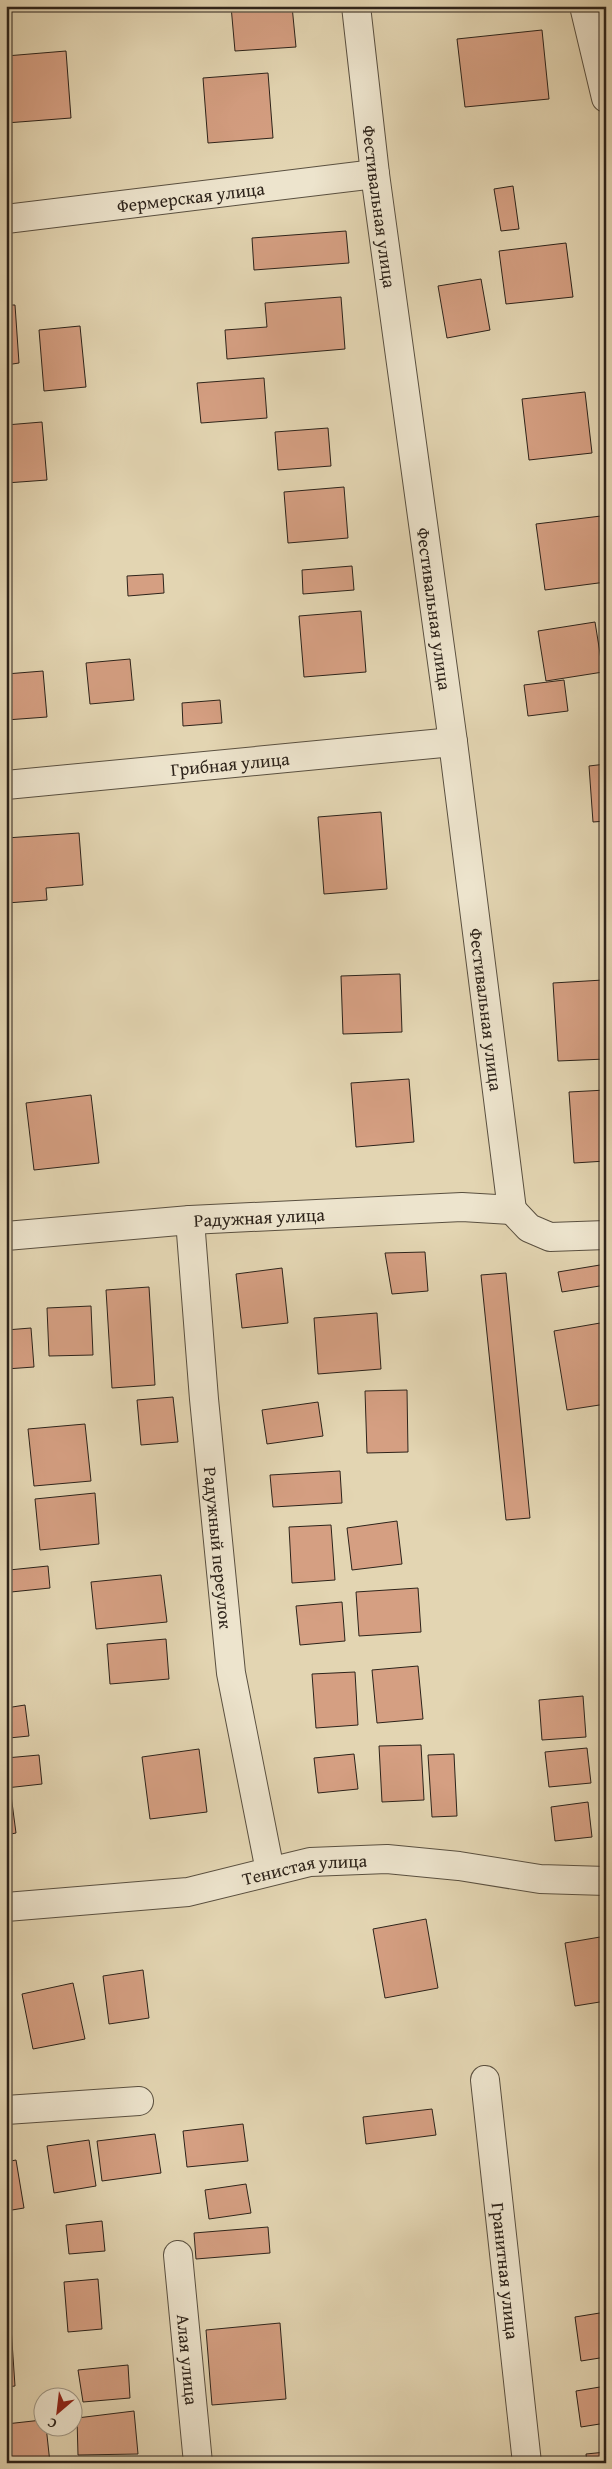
<svg xmlns="http://www.w3.org/2000/svg" width="612" height="2469" font-family="'Gentium Book Plus',serif">
	<style>
		.building { fill: #d59f82; stroke: #2d231a }
		.lines { fill: none; stroke-linecap: round; stroke-linejoin: round }
		.street-casing { stroke: #5a5040; stroke-width: 30 }
		.street { stroke: #ede4cd; stroke-width: 28 }
		.labels { text-anchor: middle; dominant-baseline: central; stroke-width: 5; stroke-linejoin: round; paint-order: stroke }
		.street-label { font-size: 18px; fill: #2d231a; stroke: #ede4cd }
	</style>
	<rect width="100%" height="100%" fill="#e3d5b2"/>
	<filter id="stains"><feTurbulence type="fractalNoise" baseFrequency=".004" numOctaves="4"/><feColorMatrix values="0 0 0 0 .2 0 0 0 0 .09 0 0 0 0 .02 0 0 0 .5 -.17"/></filter>
	<radialGradient id="worn" r=".72"><stop offset=".6" stop-color="#630" stop-opacity="0"/><stop offset="1" stop-color="#630" stop-opacity=".3"/></radialGradient>
	<!-- building -->
	<g class="building">
		<path d="M231,6h61l4,41 -61,4z"/>
		<path d="M542,30l7,69 -84,8 -8,-68z"/>
		<path d="M66,51l5,67 -65,5v-67z"/>
		<path d="M268,73l5,65 -65,5 -5,-65z"/>
		<path d="M513,186l6,43 -18,2 -7,-42z"/>
		<path d="M346,231l3,32 -95,7 -2,-32z"/>
		<path d="M566,243l7,54 -67,7 -7,-53z"/>
		<path d="M481,279l9,51 -43,8 -9,-52z"/>
		<path d="M341,297l4,52 -118,10 -2,-29 42,-3 -2,-24z"/>
		<path d="M6,305h9l4,58 -13,2z"/>
		<path d="M80,326l6,61 -42,4 -5,-61z"/>
		<path d="M264,378l3,40 -66,5 -4,-40z"/>
		<path d="M585,392l7,61 -63,7 -7,-61z"/>
		<path d="M42,422l5,58 -41,3v-58z"/>
		<path d="M328,428l3,38 -53,4 -3,-38z"/>
		<path d="M344,487l4,51 -60,5 -4,-51z"/>
		<path d="M601,516l5,35v31l-61,8 -9,-66z"/>
		<path d="M352,566l2,24 -51,4 -1,-24z"/>
		<path d="M163,574l1,19 -36,3 -1,-20z"/>
		<path d="M361,611l5,61 -62,5 -5,-61z"/>
		<path d="M595,622l8,50 -57,9 -8,-50z"/>
		<path d="M130,659l4,41 -44,4 -4,-41z"/>
		<path d="M43,671l4,46 -41,3v-46z"/>
		<path d="M564,680l4,31 -40,5 -4,-31z"/>
		<path d="M220,700l2,23 -39,3 -1,-23z"/>
		<path d="M606,764v57l-13,1 -4,-56z"/>
		<path d="M381,812l6,77 -63,5 -6,-77z"/>
		<path d="M79,833l4,52 -37,3 1,12 -40,3 -1,-65z"/>
		<path d="M400,974l2,58 -59,2 -2,-58z"/>
		<path d="M603,980l3,79 -48,2 -5,-78z"/>
		<path d="M409,1079l5,63 -58,5 -5,-64z"/>
		<path d="M606,1090v71l-32,2 -5,-71z"/>
		<path d="M91,1095l8,68 -65,7 -8,-67z"/>
		<path d="M425,1252l3,39 -36,3 -7,-41z"/>
		<path d="M606,1264v21l-44,7 -4,-20z"/>
		<path d="M282,1268l6,55 -46,5 -6,-54z"/>
		<path d="M506,1273l24,245 -24,2 -25,-245z"/>
		<path d="M149,1287l6,98 -43,3 -6,-98z"/>
		<path d="M91,1306l2,49 -44,1 -2,-48z"/>
		<path d="M377,1313l4,56 -63,5 -4,-56z"/>
		<path d="M606,1322v82l-39,6 -13,-79z"/>
		<path d="M31,1328l3,39 -28,2v-39z"/>
		<path d="M407,1390l1,62 -41,1 -2,-62z"/>
		<path d="M173,1397l5,45 -37,3 -4,-45z"/>
		<path d="M318,1402l5,34 -56,8 -5,-34z"/>
		<path d="M85,1424l6,57 -57,5 -6,-57z"/>
		<path d="M340,1471l2,32 -69,4 -3,-32z"/>
		<path d="M95,1493l4,51 -59,6 -5,-51z"/>
		<path d="M397,1521l5,43 -50,6 -5,-42z"/>
		<path d="M331,1525l4,55 -43,3 -3,-56z"/>
		<path d="M48,1566l2,22 -39,4 -2,-22z"/>
		<path d="M161,1575l6,47 -71,7 -5,-47z"/>
		<path d="M418,1588l3,44 -62,4 -3,-44z"/>
		<path d="M342,1602l3,39 -45,4 -4,-39z"/>
		<path d="M166,1639l3,40 -59,5 -3,-40z"/>
		<path d="M418,1666l5,53 -46,4 -5,-53z"/>
		<path d="M355,1672l3,53 -42,3 -4,-54z"/>
		<path d="M583,1696l3,41 -44,3 -3,-40z"/>
		<path d="M25,1705l4,31 -20,2 -3,-30z"/>
		<path d="M421,1745l3,55 -42,2 -3,-56z"/>
		<path d="M587,1748l4,35 -42,4 -4,-35z"/>
		<path d="M199,1749l8,63 -57,7 -8,-62z"/>
		<path d="M354,1754l4,35 -40,4 -4,-35z"/>
		<path d="M454,1754l3,62 -25,1 -4,-62z"/>
		<path d="M39,1755l3,29 -36,4v-30z"/>
		<path d="M11,1795l5,38 -10,2v-39z"/>
		<path d="M588,1802l4,35 -37,4 -4,-34z"/>
		<path d="M426,1919l12,69 -53,10 -12,-69z"/>
		<path d="M606,1936v65l-31,5 -10,-63z"/>
		<path d="M143,1970l6,48 -40,6 -6,-48z"/>
		<path d="M73,1983l12,56 -52,10 -11,-55z"/>
		<path d="M432,2109l4,26 -70,9 -3,-27z"/>
		<path d="M243,2124l5,37 -61,6 -4,-36z"/>
		<path d="M155,2134l6,39 -59,8 -5,-40z"/>
		<path d="M89,2140l7,46 -42,7 -7,-47z"/>
		<path d="M16,2160l8,48 -18,3v-49z"/>
		<path d="M246,2184l5,29 -42,6 -4,-29z"/>
		<path d="M102,2221l3,30 -36,3 -3,-29z"/>
		<path d="M268,2227l2,26 -74,6 -2,-26z"/>
		<path d="M98,2279l4,50 -34,3 -4,-50z"/>
		<path d="M606,2312v45l-25,4 -6,-44z"/>
		<path d="M280,2323l6,76 -74,6 -6,-75z"/>
		<path d="M6,2327h5l4,59 -9,1z"/>
		<path d="M128,2365l2,33 -47,4 -5,-32z"/>
		<path d="M606,2386v37l-25,4 -5,-36z"/>
		<path d="M134,2411l4,43 -60,1 -1,-37z"/>
		<path d="M42,2420v6h4l4,37h-44v-39z"/>
		<path d="M606,2452v11h-19l-1,-9z"/>
	</g>
	<g class="lines">
		<defs>
			<g id="street">
				<path id="s1" d="M356,6l19,168 78,568 59,468"/>
				<path d="M584,6l22,92"/>
				<path id="s2" d="M6,219l369,-45"/>
				<path id="s3" d="M6,785l447,-43"/>
				<path d="M512,1210l17,18 21,9 56,-2"/>
				<path id="s4" d="M190,1220l14,179 27,274 39,198"/>
				<path id="s5" d="M6,1236l184,-16 272,-13 50,3"/>
				<path id="s6" d="M6,1907l182,-15 122,-30 77,-3 72,7 81,13 66,2"/>
				<path id="s7" d="M485,2080l42,383"/>
				<path d="M6,2110l133,-9"/>
				<path id="s8" d="M178,2255l20,208"/>
			</g>
		</defs>
		<!-- street casing -->
		<use href="#street" class="street-casing"/>
		<!-- street -->
		<use href="#street" class="street"/>
	</g>
	<g class="labels">
		<!-- street labels -->
		<g class="street-label">
			<text stroke="none"><textPath href="#s2" startOffset="186">Фермерская улица</textPath></text>
			<text stroke="none"><textPath href="#s1" startOffset="202">Фестивальная улица</textPath></text>
			<text stroke="none"><textPath href="#s1" startOffset="608">Фестивальная улица</textPath></text>
			<text stroke="none"><textPath href="#s3" startOffset="225">Грибная улица</textPath></text>
			<text stroke="none"><textPath href="#s1" startOffset="1012">Фестивальная улица</textPath></text>
			<text stroke="none"><textPath href="#s5" startOffset="254">Радужная улица</textPath></text>
			<text stroke="none"><textPath href="#s4" startOffset="329">Радужный переулок</textPath></text>
			<text stroke="none"><textPath href="#s6" startOffset="302">Тенистая улица</textPath></text>
			<text stroke="none"><textPath href="#s7" startOffset="192">Гранитная улица</textPath></text>
			<text stroke="none"><textPath href="#s8" startOffset="105">Алая улица</textPath></text>
		</g>
	</g>
	<!-- margin -->
	<rect width="612" height="2469" fill="none" stroke="#e3d5b2" stroke-width="25"/>
	<rect x="8" y="8" width="597" height="2454" fill="none" stroke="#2d231a" stroke-width="2.5"/>
	<rect x="12" y="12" width="587" height="2444" fill="none" stroke="#2d231a"/>
	<!-- north arrow -->
	<g transform="translate(58 2412) rotate(208)"><circle r="24" fill="#ede4cd" stroke="#a09785"/>
	<path d="M0-4L9 19L0 12L-9 19Z" fill="#8f2418"/>
	<text y="-8" font-size="14" font-weight="bold" text-anchor="middle" fill="#2d231a">С</text>
	</g>
	<rect width="100%" height="100%" filter="url(#stains)"/>
	<rect width="100%" height="100%" fill="url(#worn)"/>
</svg>
